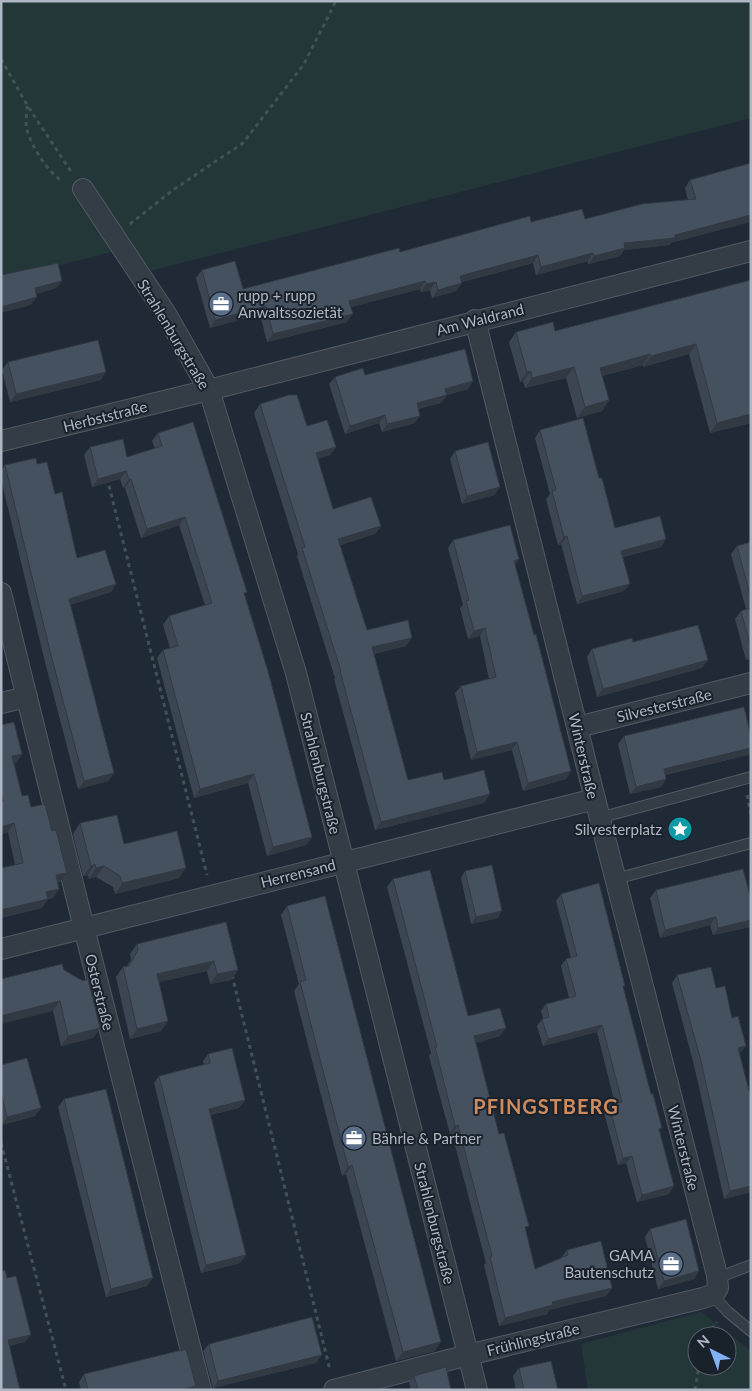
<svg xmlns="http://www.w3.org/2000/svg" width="752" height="1391" font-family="Lato,sans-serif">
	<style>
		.green { fill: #233738; fill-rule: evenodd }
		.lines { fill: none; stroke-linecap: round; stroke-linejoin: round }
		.service-casing { stroke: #515a64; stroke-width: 12 }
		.minor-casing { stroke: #515a64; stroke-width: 22 }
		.path { stroke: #405254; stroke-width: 3; stroke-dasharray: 4 4; stroke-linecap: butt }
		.service { stroke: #343c46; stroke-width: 10 }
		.minor { stroke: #343c46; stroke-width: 20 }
		.wall { fill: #3c4653 }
		.shaded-wall { fill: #313943 }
		.building { fill: #465160; stroke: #313943 }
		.labels { text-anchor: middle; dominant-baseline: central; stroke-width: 4; stroke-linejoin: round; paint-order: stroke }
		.poi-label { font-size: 15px; fill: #aeb7c3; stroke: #19212b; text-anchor: start }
		.street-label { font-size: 15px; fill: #aeb7c3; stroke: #19212b }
		.district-label { font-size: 20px; font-weight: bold; letter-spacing: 1px; fill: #cf8b5d; stroke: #19212b }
	</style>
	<rect width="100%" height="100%" fill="#202a36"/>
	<!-- green -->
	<g class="green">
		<path d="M1,1h750v117l-605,154 -15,-25 -130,33z"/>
		<path d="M701,1312l50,39v39h-163l-7,-46zM697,1336h30v30h-30z"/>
	</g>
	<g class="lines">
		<defs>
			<g id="service">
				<path d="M599,818l152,-41"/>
				<path d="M615,879l136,-36"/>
				<path d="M717,1278l34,-13"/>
				<path d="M712,1295l16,17 23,19"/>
			</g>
			<g id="minor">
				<path d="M83,189l83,125 43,76 87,283 181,717"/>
				<path d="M1,441l208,-51 542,-139"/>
				<path d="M1,593l83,335 117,462"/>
				<path d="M1,703l26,-6"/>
				<path d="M578,727l173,-44"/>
				<path d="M1,949l594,-150"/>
				<path d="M334,1390l134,-35 235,-57 11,-4 4,-6 -1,-13 -122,-476 -120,-479"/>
			</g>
		</defs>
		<!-- service casing -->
		<use href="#service" class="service-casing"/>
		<!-- minor casing -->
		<use href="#minor" class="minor-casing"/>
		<!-- path -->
		<g class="path">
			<path d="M1,59l26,46 45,68"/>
			<path d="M27,106c0,7 -2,17 0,24 4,15 22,45 36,51"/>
			<path d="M130,224l43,-34 70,-47 61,-79 32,-63"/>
			<path d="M107,478l100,397"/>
			<path d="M747,795l4,19"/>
			<path d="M232,975l98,395"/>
			<path d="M1,1143l65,247"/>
			<path d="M707,1336l10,-14"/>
			<path d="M695,1390l4,-24"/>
		</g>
		<!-- service -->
		<use href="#service" class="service"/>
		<!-- minor -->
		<use href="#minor" class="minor"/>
	</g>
	<!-- wall -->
	<g class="wall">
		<path d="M751,163l-82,82 -45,5 -4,6 -32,8v-3l-52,14 -3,-12 -71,19 -6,9 -24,7 -2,-8 -9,2 -1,-3 -69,18 -4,15 -80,20 -7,-28 -50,14 -14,-50 6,-8 41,19 288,-67 54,-3 103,-19 -3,-12 5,-8z"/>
		<path d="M751,280v143l-41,10 -21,-79 -46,13v-2l-41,11 7,24 -7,11 -25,7 -11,-40 -41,10 -2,-7 -3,1 -11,-40 7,-10 39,-1z"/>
		<path d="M8,362l93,18 -91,22 -8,-32z"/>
		<path d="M365,375l108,6 -5,8 -21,6 -6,8 -23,6 -3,14 -33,9 -3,-9 -34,11 -16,-50 6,-7z"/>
		<path d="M260,404l47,22 29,21 -6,8 -13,4 16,50 48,17 -6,8 -35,11 27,85 39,16 -32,8 34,126h36l40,23 -109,27 -41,-151 1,-1 -38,-122 1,-2 -44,-141z"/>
		<path d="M540,430l59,48 16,50 51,11 -5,8 -38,10 1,34 -47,13 -16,-60 -3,1 -12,-46 4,-5 -15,-56z"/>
		<path d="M158,433l87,163 67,241 -6,8 -39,11 -19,-73 -54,15 -37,-140 6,-8 7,-2 -7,-23 6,-9 36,-11 -26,-80 -38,13 -16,-50h-2l-3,-9 -28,8 -8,-32 6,-8 37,10 28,-8 -3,-8z"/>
		<path d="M455,451l45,36 -6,8 -32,9 -12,-45z"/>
		<path d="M37,464l18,30 22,64 39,26 -5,8 -41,13 44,168 -6,8 -30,8 -34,-131 -43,-179v-8l4,-6z"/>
		<path d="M453,540l62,25 56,206 -5,8 -43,12 -11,-41 -41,10 -16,-67 6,-7 28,-7 -9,-43 -12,3 -8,-31 3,-3 -15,-57z"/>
		<path d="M751,542v117l-5,1 -11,-41 6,-8 5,-2 -15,-55 6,-8z"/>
		<path d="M592,649l110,19 -105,29 -10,-40z"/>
		<path d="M1,725l21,29 -6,9h-2l8,33 30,35 15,42 -7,9h-2l1,7 -6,9 -5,1 -6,9 -41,10v-50l14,-3 -7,-33 -7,2z"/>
		<path d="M624,736l127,1v14l-3,4 -83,20 1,4 -5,8 -31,7 -12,-50z"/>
		<path d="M80,823l44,21 55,34 -64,16 -2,-7 -17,-10 -7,2 -1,-4 -5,1 -10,-42z"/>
		<path d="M465,871l33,47 -27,6 -10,-46z"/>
		<path d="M393,879l75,137 32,20 -24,7 23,91 27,96 9,39 26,-11 6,-8 45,38 -6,8 -57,14 -2,4 -48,12 -15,-61 2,-2 -34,-129h-2l-21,-78 2,-3 -44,-166z"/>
		<path d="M656,890l94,37 -37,8 -3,-10 -50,13 -10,-40z"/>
		<path d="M561,894l62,94 37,143 9,63 -32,8 -11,-39 -8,2 -14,-53 5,-7 6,-1 -18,-72 -54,14 -6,-20 6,-8 -2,-7 5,-7 23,-6 -8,-32 5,-7 5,-1 -15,-57z"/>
		<path d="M287,906l148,445 -39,10 -50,-187 -4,2 -48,-185 5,-7 -18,-69z"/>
		<path d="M226,922l12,48 -7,10 -21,4 -3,-13 -48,11 9,39 -7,10 -31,8 -14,-62 7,-10 4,-1 4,-6 -1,-6 7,-10z"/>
		<path d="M64,970l36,58 -7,10 -32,8 -8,-35z"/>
		<path d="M677,975l39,13 24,66 11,138 -27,7 -30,-134 -22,-82z"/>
		<path d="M208,1054l37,46 -6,8 -28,7 29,148 -39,10 -47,-190 5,-7 45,-11 -1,-4z"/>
		<path d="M1,1065l34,51 -33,9z"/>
		<path d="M64,1099l83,187 -41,11 -48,-190z"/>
		<path d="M650,1229l49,42 -5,8 -36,10 -13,-52z"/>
		<path d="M209,1344l107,19 -103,25 -10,-37z"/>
		<path d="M519,1368l39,22h-42l-3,-14z"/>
		<path d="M84,1374l109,16h-112l-2,-8z"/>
		<path d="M414,1376l37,14h-40l-2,-7z"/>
	</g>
	<!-- shaded-wall -->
	<g class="shaded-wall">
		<path d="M751,215v7l-80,21 -2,2 -45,5 -4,6 -32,8 6,-8 30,-13 51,-8z"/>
		<path d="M593,253l-5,8 -52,14 5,-8z"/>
		<path d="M538,255l-5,8 -78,21 5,-8z"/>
		<path d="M62,281l-5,7 -27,8 5,-8z"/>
		<path d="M425,281l-5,8 -76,20 5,-8z"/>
		<path d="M436,282l-6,8 -9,2 5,-8z"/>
		<path d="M462,283l-6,8 -24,7 6,-8z"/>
		<path d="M37,297l-6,8 -30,8v-6z"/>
		<path d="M266,306l-6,8 -50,14 5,-8z"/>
		<path d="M353,314l-6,8 -80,20 6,-8z"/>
		<path d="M696,344l-7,10 -46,13 8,-11z"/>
		<path d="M650,354l-7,11 -50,13 7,-10z"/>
		<path d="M574,367l-8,11 -41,10 7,-10z"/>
		<path d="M531,371l-8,10 -3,1 7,-10z"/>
		<path d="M106,372l-5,8 -91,22 6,-8z"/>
		<path d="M473,381l-5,8 -28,7 5,-7z"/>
		<path d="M447,395l-6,8 -30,7 6,-7z"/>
		<path d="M609,400l-7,11 -25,7 8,-11z"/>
		<path d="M751,414v9l-41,10 7,-10z"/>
		<path d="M385,415l-6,8 -34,11 5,-8z"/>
		<path d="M420,416l-5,7 -33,9 5,-8z"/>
		<path d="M336,447l-6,8 -20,6 6,-8z"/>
		<path d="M126,471l-6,8 -28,8 6,-8z"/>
		<path d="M131,479l-6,9h-2l6,-8z"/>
		<path d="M500,487l-6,8 -32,9 5,-8z"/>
		<path d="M185,517l-6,8 -38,13 6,-9z"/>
		<path d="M381,526l-6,8 -43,14 6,-9z"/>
		<path d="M567,536l-6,8 -3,1 6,-8z"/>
		<path d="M666,539l-5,8 -45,11 5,-7z"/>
		<path d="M519,559l-5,8v-6z"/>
		<path d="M116,584l-5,8 -48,15 6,-8z"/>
		<path d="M630,584l-6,7 -47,13 5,-8z"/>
		<path d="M485,628l-5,8 -12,3 6,-8z"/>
		<path d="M412,638l-6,8 -40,9 6,-8z"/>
		<path d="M751,654v5l-5,1z"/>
		<path d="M708,660l-6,8 -105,29 6,-8z"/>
		<path d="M517,742l-5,8 -41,10 6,-8z"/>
		<path d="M751,748v3l-3,4 -90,21 6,-7z"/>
		<path d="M22,754l-6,9 -10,2 6,-9z"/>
		<path d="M571,771l-5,8 -43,12 5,-8z"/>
		<path d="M114,773l-6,8 -30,8 6,-8z"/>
		<path d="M254,774l-6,9 -54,15 6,-9z"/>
		<path d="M666,779l-5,8 -31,7 6,-7z"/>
		<path d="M490,794l-6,9 -109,27 6,-8z"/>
		<path d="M14,823l-6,9 -7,2v-7z"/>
		<path d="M312,837l-6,8 -39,11 6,-9z"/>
		<path d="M95,864l-7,11 -5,1 8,-10z"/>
		<path d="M104,866l-8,11 -7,2 7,-11z"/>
		<path d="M186,868l-7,10 -64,16 7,-11z"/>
		<path d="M67,873l-7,9 -10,2 6,-9z"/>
		<path d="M59,889l-6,9 -5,1 -6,9 -41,10v-8l45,-18z"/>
		<path d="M502,911l-4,7 -27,6 5,-7z"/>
		<path d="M716,917l-6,8 -50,13 5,-8z"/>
		<path d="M751,920v6l-1,1 -37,8 5,-7z"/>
		<path d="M214,961l-7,10 -57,13 7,-10z"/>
		<path d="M238,970l-7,10 -21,4 7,-10z"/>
		<path d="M60,1001l-7,10 -52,13v-8z"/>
		<path d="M168,1021l-7,10 -31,8 7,-10z"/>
		<path d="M602,1025l-5,7 -54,14 5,-7z"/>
		<path d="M100,1028l-7,10 -32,8 7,-10z"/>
		<path d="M506,1028l-6,8 -32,9 6,-9z"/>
		<path d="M746,1046l-6,8 -2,-6z"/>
		<path d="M245,1100l-6,8 -35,8 5,-7z"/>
		<path d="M41,1108l-6,8 -33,9 5,-8z"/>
		<path d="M458,1125l-6,9h-2l5,-8z"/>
		<path d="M632,1156l-6,7 -8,2 5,-7z"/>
		<path d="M352,1165l-6,9 -4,2 6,-9z"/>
		<path d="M674,1186l-5,8 -32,8 5,-7z"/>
		<path d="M751,1186v6l-27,7 6,-8z"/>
		<path d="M246,1255l-6,8 -39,10 5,-8z"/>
		<path d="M699,1271l-5,8 -36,10 6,-8z"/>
		<path d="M153,1278l-6,8 -41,11 5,-8z"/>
		<path d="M612,1288l-6,8 -57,14 -2,4 -48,12 6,-8 47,-16z"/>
		<path d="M31,1335l-6,7 -22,6 5,-8z"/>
		<path d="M441,1342l-6,9 -39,10 7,-9z"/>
		<path d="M322,1355l-6,8 -103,25 5,-7z"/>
		<path d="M196,1386l-3,4h-11z"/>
	</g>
	<!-- building -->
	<g class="building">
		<path d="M751,163v52l-76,20v3l-51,5 1,5 -31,8 -1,-3 -52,14 -3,-12 -78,21 2,7 -24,7 -2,-8 -10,2 -1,-3 -76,20 4,13 -80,20 -7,-28 -51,14 -13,-50 33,-9 8,28 156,-41 1,4 130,-36 1,6 51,-13 3,10 57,-15 54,-5 -6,-19z"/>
		<path d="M58,263l4,18 -27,7 2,9 -36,10v-32z"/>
		<path d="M751,280v134l-34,9 -21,-79 -45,12 -1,-2 -50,14 9,32 -24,7 -11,-40 -42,11 -1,-7 -4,1 -11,-40 37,-10 2,9z"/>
		<path d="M98,340l8,32 -90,22 -8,-32z"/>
		<path d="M465,349l8,32 -28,8 2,6 -30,8 3,13 -33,8 -2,-9 -35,11 -15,-49 28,-9 2,7z"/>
		<path d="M289,395h8l10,31 20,-6 9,27 -20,6 17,56 38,-12 10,29 -43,13 29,91 41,-10 4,18 -40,9 36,133 34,-8 2,8 40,-10 6,24 -109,28 -41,-151h1l-39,-123 3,-1 -45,-143z"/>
		<path d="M583,418l16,60h3l13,50 45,-12 6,23 -45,12 9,33 -48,12 -15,-60 -3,1 -12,-46 4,-1 -16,-60z"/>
		<path d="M193,422l54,170 -3,1 24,78 44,166 -39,10 -19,-73 -54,15 -37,-139 15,-4 -9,-30 43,-13 -27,-86 -38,12 -16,-50 -2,1 -3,-9 -28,8 -8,-32 33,-8 4,18 35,-11 -4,-13z"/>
		<path d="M488,442l12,45 -33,9 -12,-45z"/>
		<path d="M36,458l1,6 10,-2 8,32 7,-2 15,66 28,-8 11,34 -47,15 45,174 -30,8 -34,-130 -45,-186z"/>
		<path d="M510,525l9,34 -5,2 20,74 2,-1 35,137 -43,12 -11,-41 -40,10 -16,-66 35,-9 -11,-49 -11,3 -8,-30 3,-1 -16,-60z"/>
		<path d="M751,542v56l-14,-52z"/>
		<path d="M751,608v40l-10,-37z"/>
		<path d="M698,625l10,35 -105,29 -11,-40 40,-11 1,4z"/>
		<path d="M744,707l7,30v11l-87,21 2,10 -30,8 -12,-51z"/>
		<path d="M14,722l8,32 -10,2 10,40 6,-1 3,12 14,-3 7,27 4,-1 11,43 -11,2 3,14 -13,3 2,7 -47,11v-42l22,-5 -9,-40 -13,4v-26h2l-2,-9v-67z"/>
		<path d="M117,815l7,29 53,-13 9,37 -64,15 -2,-7 -16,-10 -8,2 -1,-4 -4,2 -11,-43z"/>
		<path d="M492,865l10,46 -26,6 -11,-46z"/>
		<path d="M743,869l8,30v21l-33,8 -2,-11 -51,13 -9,-40z"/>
		<path d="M430,870l38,146 32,-8 6,20 -32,8 25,98 5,-1 25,93 -4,1 10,42 33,-14 -1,-5 34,-9 11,47 -60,14 1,3 -48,13 -15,-61 2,-1 -34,-131 -3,1 -20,-79h2l-44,-168z"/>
		<path d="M599,883l26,103h-2l28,108h2l9,34 -3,1 15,57 -32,9 -10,-39 -9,2 -14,-53 13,-3 -20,-77 -54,14 -6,-20 7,-2 -3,-13 30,-8 -10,-37 11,-3 -16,-62z"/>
		<path d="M325,896l116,446 -38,10 -51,-187 -4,2 -48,-185 6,-2 -19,-74z"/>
		<path d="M226,922l12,48 -21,4 -3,-13 -57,13 11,47 -31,8 -14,-62 6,-1 9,-16 -1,-6z"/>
		<path d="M62,964l2,6 19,11 5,-2 12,49 -32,8 -8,-35 -59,15v-37z"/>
		<path d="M711,967l5,21 9,-2 7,32 6,-2 8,30 -8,2 13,50v88l-21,5 -30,-134 -23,-82z"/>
		<path d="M232,1048l13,52 -36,9 37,146 -40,10 -47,-189 51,-13 -2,-9z"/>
		<path d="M27,1058l14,50 -34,9 -6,-24v-28z"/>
		<path d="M106,1089l47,189 -42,11 -47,-190z"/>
		<path d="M686,1219l13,52 -35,10 -14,-52z"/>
		<path d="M5,1270l2,8 9,-2 15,59 -23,5 12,50h-19v-119z"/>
		<path d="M312,1317l10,38 -104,26 -9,-37z"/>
		<path d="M186,1349l10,37 -14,4h-94l-4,-16z"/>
		<path d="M551,1361l7,29h-34l-5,-22z"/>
		<path d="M446,1367l5,23h-33l-4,-14z"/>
	</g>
	<!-- icons -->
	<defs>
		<symbol id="office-disc" viewBox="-11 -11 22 22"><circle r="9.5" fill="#5c6f8a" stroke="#19212b"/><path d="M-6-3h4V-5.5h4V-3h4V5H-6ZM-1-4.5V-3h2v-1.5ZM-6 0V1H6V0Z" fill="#fff"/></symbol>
		<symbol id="sight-disc" viewBox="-11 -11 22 22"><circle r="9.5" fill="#0f9aa8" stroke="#19212b"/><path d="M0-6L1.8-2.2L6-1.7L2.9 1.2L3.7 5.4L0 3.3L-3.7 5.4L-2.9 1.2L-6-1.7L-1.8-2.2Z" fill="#fff"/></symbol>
	</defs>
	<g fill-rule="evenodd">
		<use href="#office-disc" x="207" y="290" width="28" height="28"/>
		<use href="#sight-disc" x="666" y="815" width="28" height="28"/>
		<use href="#office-disc" x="340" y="1124" width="28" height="28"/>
		<use href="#office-disc" x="657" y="1250" width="28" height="28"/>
	</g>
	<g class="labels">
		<!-- poi labels -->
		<g class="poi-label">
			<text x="238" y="295">rupp + rupp<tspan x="238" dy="17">Anwaltssozietät</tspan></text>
			<text x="662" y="829" text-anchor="end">Silvesterplatz</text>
			<text x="372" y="1138">Bährle &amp; Partner</text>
			<text x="654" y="1255" text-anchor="end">GAMA<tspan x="654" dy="17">Bautenschutz</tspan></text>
		</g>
		<!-- street labels -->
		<g class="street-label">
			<text transform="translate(480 319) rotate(-14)">Am Waldrand</text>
			<text transform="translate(174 334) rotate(59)">Strahlenburgstraße</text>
			<text transform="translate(105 416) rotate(-14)">Herbststraße</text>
			<text transform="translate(664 705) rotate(-14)">Silvesterstraße</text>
			<text transform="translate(584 756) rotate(77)">Winterstraße</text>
			<text transform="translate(321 773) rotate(76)">Strahlenburgstraße</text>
			<text transform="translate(298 873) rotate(-14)">Herrensand</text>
			<text transform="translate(100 992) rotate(76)">Osterstraße</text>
			<text transform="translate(684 1148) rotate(76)">Winterstraße</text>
			<text transform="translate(435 1223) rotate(76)">Strahlenburgstraße</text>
			<text transform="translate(533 1339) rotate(-14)">Frühlingstraße</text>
		</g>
		<!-- district labels -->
		<g class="district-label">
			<text x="546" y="1106">PFINGSTBERG</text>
		</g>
	</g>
	<!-- border -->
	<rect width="752" height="1391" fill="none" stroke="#aeb7c3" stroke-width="5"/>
	<!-- north arrow -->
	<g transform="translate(712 1351) rotate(318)"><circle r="24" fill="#19212b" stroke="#555d68"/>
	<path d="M0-4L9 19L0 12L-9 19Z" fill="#83b2f4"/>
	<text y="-8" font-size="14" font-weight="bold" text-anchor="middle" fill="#aeb7c3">N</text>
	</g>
</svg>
